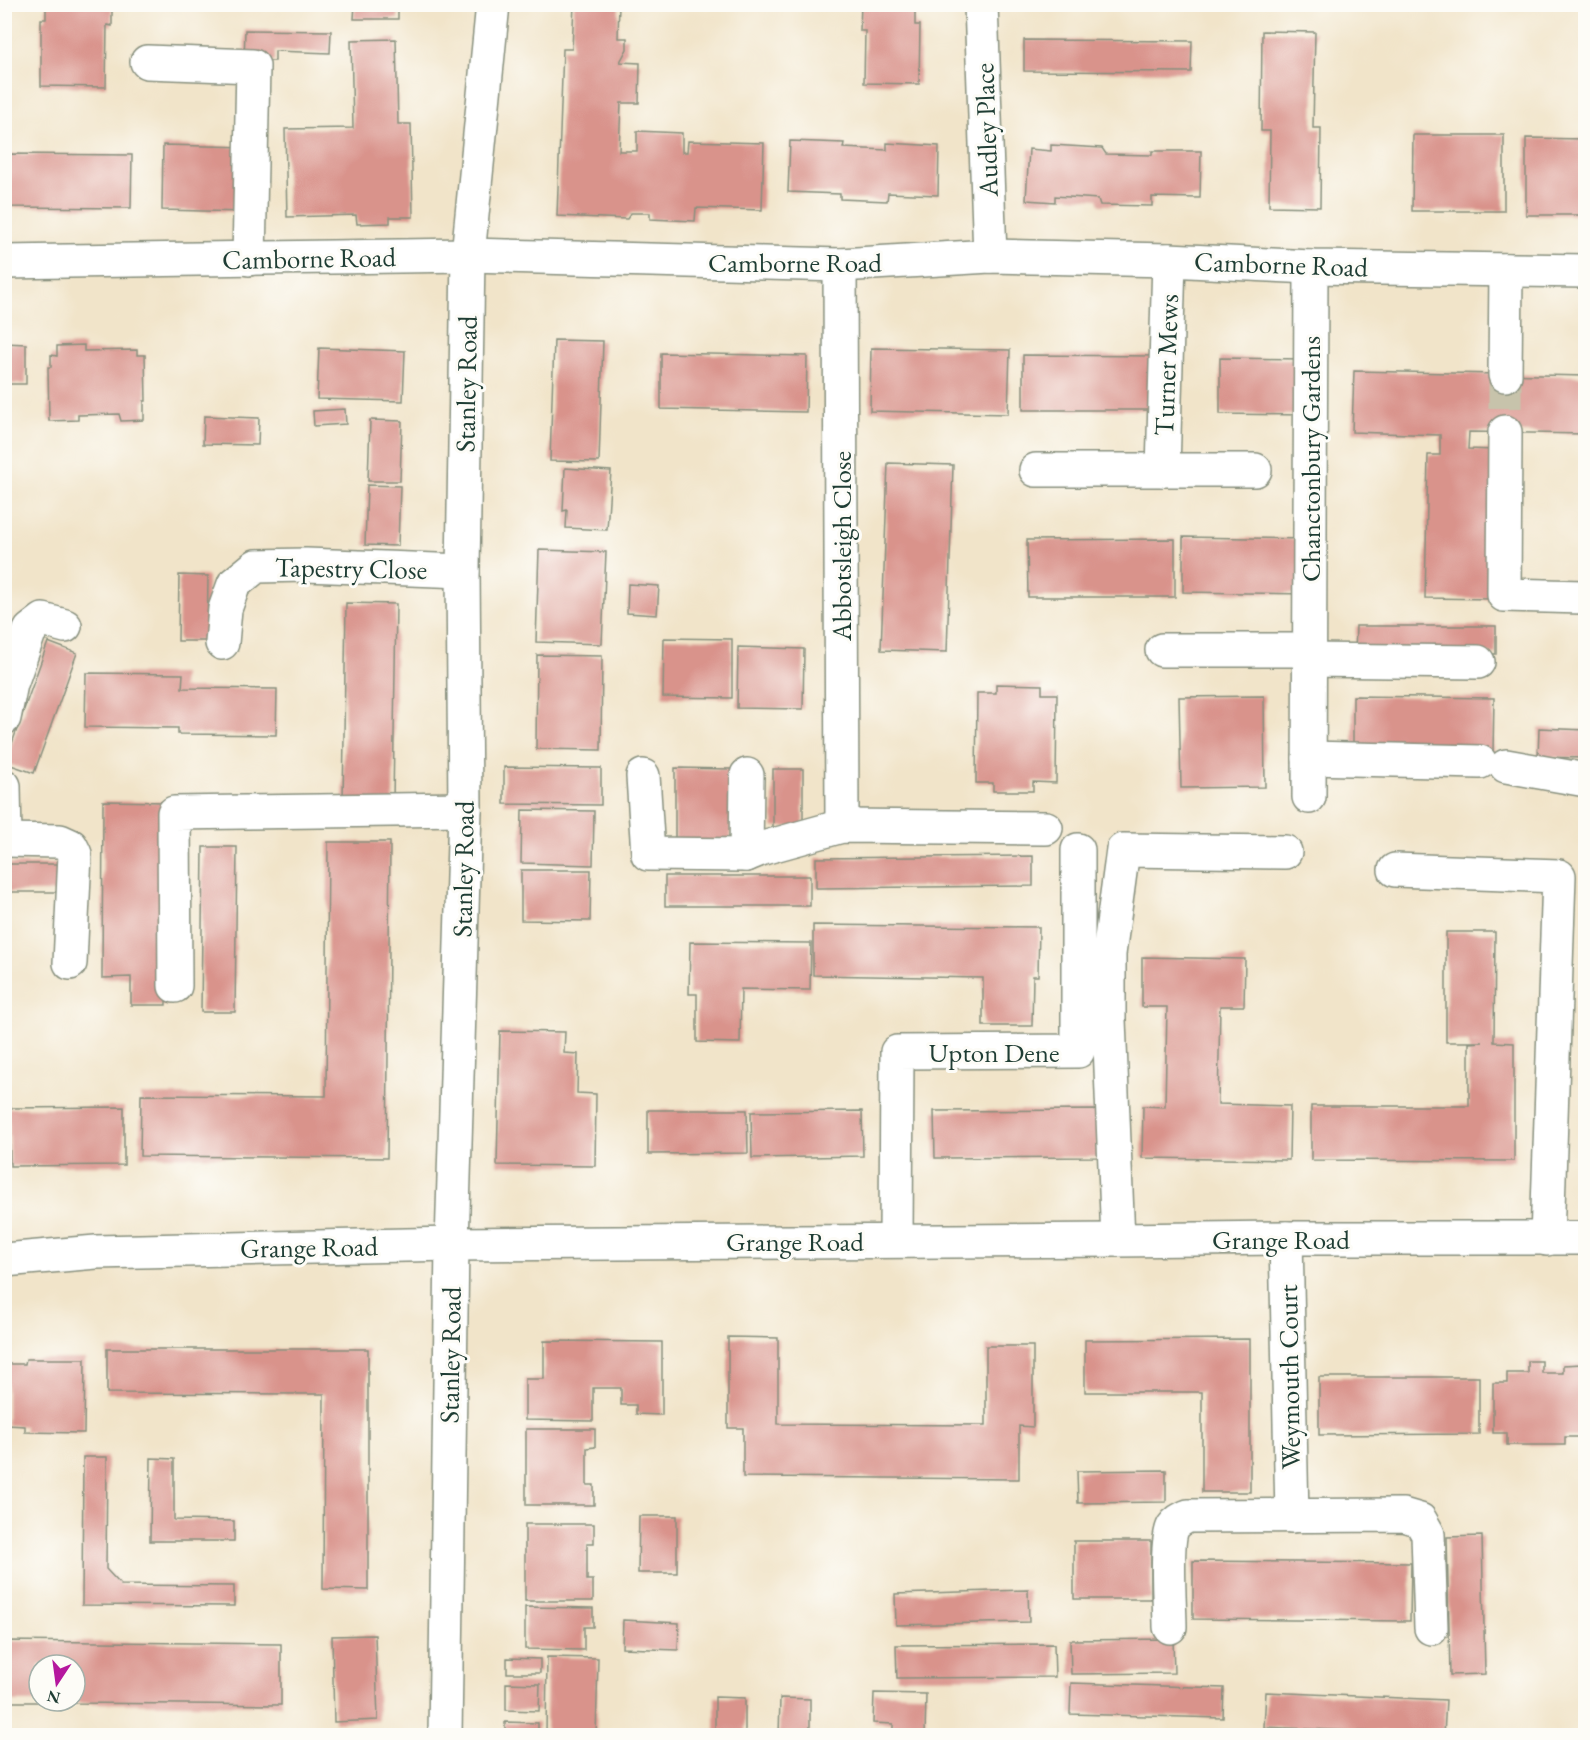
<svg xmlns="http://www.w3.org/2000/svg" width="1590" height="1740" font-family="'EB Garamond',serif">
	<style>
		.building { fill: #d9938b }
		.lines { fill: none; stroke-linecap: round; stroke-linejoin: round }
		.minor-tunnel { stroke: #c7c3ab; stroke-width: 33; stroke-dasharray: 33 16; stroke-linecap: butt }
		.minor-casing { stroke: #88907e; stroke-width: 36 }
		.minor { stroke: #fff; stroke-width: 33 }
		.labels { text-anchor: middle; dominant-baseline: central; stroke-width: 6; stroke-linejoin: round; paint-order: stroke }
		.street-label { font-size: 27px; fill: #1f3d34; stroke: #fdfcf7 }
	</style>
	<rect width="100%" height="100%" fill="#fdfcf7"/>
	<filter id="ink" filterUnits="userSpaceOnUse"><feTurbulence type="fractalNoise" baseFrequency=".0167" numOctaves="2"/><feDisplacementMap in="SourceGraphic" scale="12" xChannelSelector="R" yChannelSelector="G"/><feConvolveMatrix kernelMatrix="1 2 1 2 8 2 1 2 1" color-interpolation-filters="sRGB"/></filter>
	<filter id="wash" filterUnits="userSpaceOnUse"><feTurbulence type="fractalNoise" baseFrequency=".008" numOctaves="4" result="noise"/><feDisplacementMap in="SourceGraphic" scale="24" xChannelSelector="R" yChannelSelector="G"/><feGaussianBlur stdDeviation="1.35" result="paint"/><feColorMatrix in="noise" values="0 0 0 0 0 0 0 0 0 0 0 0 0 0 0 0 0 1.4 0 .05"/><feComposite in="paint" operator="in"/></filter>
	<g filter="url(#wash)">
		<rect width="100%" height="100%" fill="#f1e4c9"/>
		<g id="blocks">
			<!-- building -->
			<g class="building">
				<path d="M46,4h66v22l-5,-1 -1,62 -65,-1v-67h5z"/>
				<path d="M355,4h43v15h-44z"/>
				<path d="M574,4h45l-1,34h9v11l-7,13 20,1 -1,40h-18l-2,48h18v-20l45,2v19h5l1,-11 76,2 -2,67 -66,-2 -1,13 -45,-2v-6h-19l-4,6 -70,-3 6,-167h9z"/>
				<path d="M861,4h54v21h5l-1,59 -55,-1 1,-52h-5z"/>
				<path d="M245,30l86,1 -1,22 -55,-2v10h-31z"/>
				<path d="M1262,31l53,1 -2,96h8l-1,79 -51,-1 1,-75h-9z"/>
				<path d="M396,39l2,85h13l2,93h-23v6l-33,1 -1,-9 -69,2 -2,-88 68,-1 -2,-88z"/>
				<path d="M1024,40l168,1 -1,31 -167,-1z"/>
				<path d="M1413,135h91v76h-92z"/>
				<path d="M1526,138l60,1v76h-60z"/>
				<path d="M790,141l54,2 -1,5 44,2v-7l52,3 -1,49 -50,-2 -1,8 -47,-2v-5l-52,-2z"/>
				<path d="M163,145l85,2 -2,65 -84,-2z"/>
				<path d="M1051,145l51,3 4,6 46,1v-4h49l-1,47 -48,-1v9l-52,-1 -2,-6 -43,-3v6l-29,-2 3,-51 22,2z"/>
				<path d="M4,154l128,1 -1,53 -127,-1z"/>
				<path d="M554,340l49,1 -4,121 -49,-1z"/>
				<path d="M4,343l22,1v40h-22z"/>
				<path d="M84,345v6l53,-1v5h8l1,46h-2v19l-23,1 -2,-7 -41,1v5l-29,1 -1,-54h3v-12l6,1v-10z"/>
				<path d="M319,348l86,3 -2,50 -86,-2z"/>
				<path d="M871,348l139,2 -2,64 -138,-3z"/>
				<path d="M661,353l146,3 -1,56 -145,-3z"/>
				<path d="M1023,355l136,1v54h-136z"/>
				<path d="M1220,358l86,1v56l-86,-1z"/>
				<path d="M1354,371l232,5v58l-117,-2 -1,17 27,1 -3,149 -67,-1 3,-143h12v-20l-88,-3z"/>
				<path d="M345,409l1,15 -32,2 -1,-15z"/>
				<path d="M204,416l55,2 -1,27 -55,-1z"/>
				<path d="M370,420l32,1 -2,60h-32z"/>
				<path d="M888,463l65,2 -6,187 -66,-2z"/>
				<path d="M565,468l46,3 -4,59 -41,-2 1,-18 -4,1z"/>
				<path d="M367,485l33,1 -2,60 -33,-1z"/>
				<path d="M1183,537l122,2v55l-122,-2z"/>
				<path d="M1175,539v58h-147l-1,-57z"/>
				<path d="M539,550l67,2 -4,92 -66,-2z"/>
				<path d="M179,575l29,1 -1,65h-29z"/>
				<path d="M628,584l31,2 -2,29 -30,-2z"/>
				<path d="M346,603l50,1 -3,198 -50,-1z"/>
				<path d="M1356,626h140v28h-141z"/>
				<path d="M664,638l68,1v59l-69,-1z"/>
				<path d="M48,642l29,11 -43,120 -29,-10z"/>
				<path d="M738,647l66,2 -1,60 -66,-1z"/>
				<path d="M537,655l65,1 -1,94 -65,-1z"/>
				<path d="M86,673l97,1 -1,14 95,1 -1,46 -98,-1v-6l-93,-1z"/>
				<path d="M996,684l46,1v9h15l-1,89 -23,-1v9h-40v-8h-17l1,-90h19z"/>
				<path d="M1264,696l1,91 -84,1 -2,-91z"/>
				<path d="M1353,696l141,2 -1,54 -140,-1z"/>
				<path d="M1539,728l47,2v28l-48,-1z"/>
				<path d="M504,767l97,1v37l-97,-1z"/>
				<path d="M675,768l56,1v73l-56,1z"/>
				<rect x="773" y="769" width="30" height="58"/>
				<path d="M103,801l64,1 -1,203h-35v-28l-29,1z"/>
				<path d="M522,810l72,1 -1,54 -72,-2z"/>
				<path d="M328,842h62l-3,316 -247,-2 1,-61 185,1z"/>
				<path d="M203,847h34l-2,165h-34z"/>
				<path d="M1033,856v30l-217,2v-30z"/>
				<rect x="4" y="864" width="63" height="28"/>
				<path d="M521,870h70l-1,51 -69,-1z"/>
				<rect x="665" y="876" width="145" height="30"/>
				<path d="M813,925l226,2 -1,49h-5l-1,50h-49v-48l-170,-3z"/>
				<path d="M1446,932h49l-1,110 20,1v118l-203,-1v-54h158v-63l14,-1h-37z"/>
				<path d="M690,942l121,1 -1,47 -69,-1 -1,54 -43,-1v-48h-8z"/>
				<path d="M1142,957l103,2 -1,47h-24l-2,98 72,2 -1,54 -147,-2 1,-52 22,1 2,-100h-25z"/>
				<path d="M500,1031l65,1 -1,21 14,1 -1,39 19,1 -1,72 -98,-1z"/>
				<path d="M124,1107v58l-114,1 -1,-58z"/>
				<path d="M648,1110h99l1,43 -100,1z"/>
				<path d="M1098,1110v47l-163,1 -1,-47z"/>
				<path d="M862,1111l1,45 -111,2 -1,-46z"/>
				<path d="M728,1337l50,1v86l208,1v-79h47v81l-14,-1v53l-276,-2v-49h-15z"/>
				<path d="M1250,1339v153h-48v-100h-117v-52z"/>
				<path d="M544,1341l118,1v73l-26,-1v-9h-15v-17h-28v33l-68,-1v-41h19z"/>
				<path d="M107,1349h261v241l-45,-1 1,-195 -217,-1z"/>
				<path d="M1582,1353h4v84h-21v8h-58v-12h-14v-50h14v-10h21v-12h14v12h21v-8l19,-1z"/>
				<path d="M26,1359h59l-1,74 -59,-1v-6l-18,-1v-61h18z"/>
				<path d="M1319,1377h160v57l-160,1z"/>
				<path d="M526,1429h69v18l-8,1v37h7v20h-68z"/>
				<path d="M83,1457h24l-1,112 15,16 113,1v20l-152,-1z"/>
				<path d="M151,1458l23,1v61l60,1v20h-84z"/>
				<path d="M1166,1470v32l-88,1 -1,-32z"/>
				<path d="M639,1516h38v57h-39z"/>
				<path d="M525,1524h69v19h-7v37h6v21h-68z"/>
				<path d="M1482,1536l3,138 -35,1 -3,-138z"/>
				<rect x="1074" y="1541" width="77" height="58"/>
				<path d="M1193,1561l218,2 -1,58 -217,-2z"/>
				<path d="M1028,1590l1,32 -133,3 -1,-31z"/>
				<path d="M525,1607l68,1v19h-9v23l-59,-1z"/>
				<path d="M623,1620l56,3 -1,27 -56,-2z"/>
				<path d="M375,1635l3,85 -44,2 -2,-86z"/>
				<path d="M1173,1639l1,34 -103,1 -1,-34z"/>
				<path d="M4,1641l277,3v61l-206,-2v-38h-36v37h-35z"/>
				<path d="M1054,1644l1,33 -158,1 -1,-33z"/>
				<path d="M547,1657l51,1 -2,78h-50z"/>
				<path d="M507,1658l33,1v14h-33z"/>
				<path d="M506,1683l34,1 -1,27 -33,-1z"/>
				<path d="M1071,1683l153,5 -1,30 -153,-4z"/>
				<path d="M1266,1692l180,8 -2,35 -180,-8z"/>
				<path d="M874,1693l52,1 -1,42h-32v-12l-20,-1z"/>
				<path d="M715,1697l30,1v38h-30z"/>
				<path d="M780,1698l30,1v37h-31z"/>
				<path d="M505,1722l33,1v13h-33z"/>
			</g>
		</g>
	</g>
	<g filter="url(#ink)">
		<use href="#blocks" fill-opacity="0" stroke="#88907e" stroke-width="1.5"/>
		<g class="lines">
			<!-- minor-tunnel -->
			<path class="minor-tunnel" d="M1505,375v57"/>
			<defs>
				<g id="minor">
					<path d="M981,4l9,252"/>
					<path d="M147,62l106,4 -4,193"/>
					<path d="M4,262l464,-7 372,10 150,-9 179,4 142,7 275,4"/>
					<path d="M840,265l2,561"/>
					<path d="M1505,375l1,-105"/>
					<path d="M1505,432l-1,163 79,2"/>
					<path d="M1036,470h219"/>
					<path d="M1163,470l6,-210"/>
					<path d="M222,643l3,-34 9,-25 22,-18 50,-1 157,6"/>
					<path d="M1162,650h146"/>
					<path d="M1308,660l170,2"/>
					<path d="M4,718l7,-34 19,-54 13,-10 22,6"/>
					<path d="M1309,758l171,4"/>
					<path d="M1506,766l80,14"/>
					<path d="M643,776l5,78 98,1 17,-7 79,-22 204,2"/>
					<path d="M4,786l1,54"/>
					<path d="M1309,797l2,-530"/>
					<path d="M4,840l56,1 11,5 4,8 -5,109"/>
					<path d="M746,855l1,-80"/>
					<path d="M1395,870l164,6 -12,363"/>
					<path d="M175,986l-1,-173 291,-4"/>
					<path d="M1286,1238l6,278"/>
					<path d="M896,1240l1,-188 181,-1v-201"/>
					<path d="M1118,1240l-9,-220v-66l14,-104 162,2"/>
					<path d="M4,1260l92,-8 356,-8 666,-4 168,-2h300"/>
					<path d="M1170,1627c0,-20 -5,-85 3,-100 4,-6 9,-8 15,-11l215,-1 17,5 8,14 3,94"/>
					<path d="M445,1736l7,-492 13,-435 -2,-238 5,-316 25,-251"/>
				</g>
			</defs>
			<!-- minor casing -->
			<use href="#minor" class="minor-casing"/>
			<!-- minor -->
			<use href="#minor" class="minor"/>
		</g>
	</g>
	<g class="labels">
		<!-- street labels -->
		<g class="street-label">
			<text transform="translate(986 130) rotate(-92)">Audley Place</text>
			<text transform="translate(309 258) rotate(-1)">Camborne Road</text>
			<text x="795" y="262">Camborne Road</text>
			<text transform="translate(1281 264) rotate(2)">Camborne Road</text>
			<text transform="translate(1166 365) rotate(-88)">Turner Mews</text>
			<text transform="translate(466 384) rotate(-89)">Stanley Road</text>
			<text transform="translate(1310 459) rotate(-90)">Chanctonbury Gardens</text>
			<text transform="translate(841 546) rotate(-90)">Abbotsleigh Close</text>
			<text transform="translate(351 568) rotate(1)">Tapestry Close</text>
			<text transform="translate(463 869) rotate(-89)">Stanley Road</text>
			<text x="994" y="1052">Upton Dene</text>
			<text x="1281" y="1239">Grange Road</text>
			<text x="795" y="1241">Grange Road</text>
			<text transform="translate(309 1247) rotate(-1)">Grange Road</text>
			<text transform="translate(450 1355) rotate(-89)">Stanley Road</text>
			<text transform="translate(1289 1377) rotate(-91)">Weymouth Court</text>
		</g>
	</g>
	<!-- margin -->
	<rect width="1590" height="1740" fill="none" stroke="#fdfcf7" stroke-width="24"/>
	<!-- north arrow -->
	<g transform="translate(57 1683) rotate(193)"><circle r="28" fill="#fdfcf7" stroke="#a4b0a9" stroke-width="1.5"/>
	<path d="M0-4.5L10 22L0 15L-10 22Z" fill="#b5179e"/>
	<text y="-9" font-size="16" font-weight="bold" text-anchor="middle" fill="#1f3d34">N</text>
	</g>
</svg>
